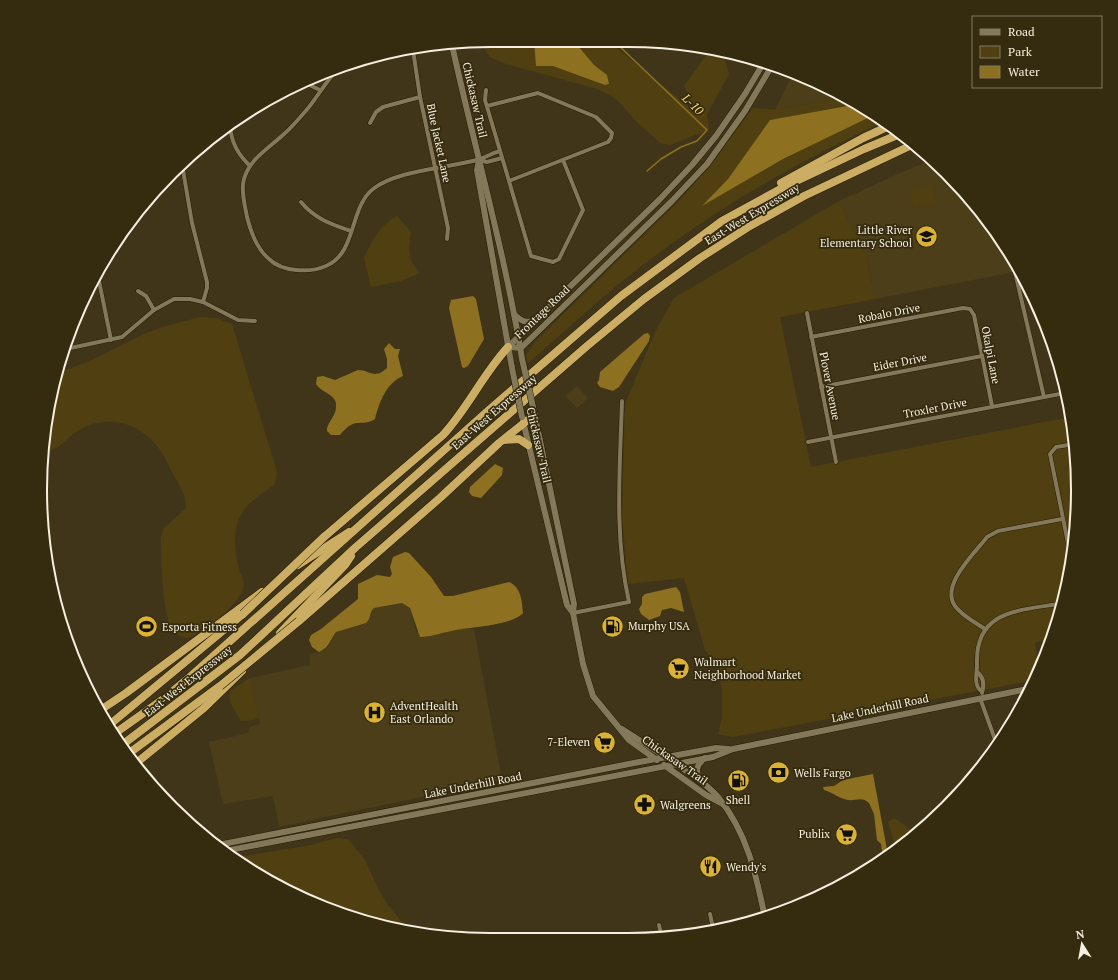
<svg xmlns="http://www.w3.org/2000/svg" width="1118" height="980" font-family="'PT Serif',serif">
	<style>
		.built { fill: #4b3e19 }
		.green { fill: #504011 }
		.water { fill: #8d7120 }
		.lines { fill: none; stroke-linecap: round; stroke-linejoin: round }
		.stream { stroke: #8d7120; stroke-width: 1.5 }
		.street-casing { stroke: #261c01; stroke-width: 5 }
		.secondary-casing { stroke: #261c01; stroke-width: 7 }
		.highway-casing { stroke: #261c01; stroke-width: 9 }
		.street { stroke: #84785a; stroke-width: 4 }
		.secondary { stroke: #84785a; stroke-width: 6 }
		.highway { stroke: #cbae63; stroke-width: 8 }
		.secondary-bridge-casing { stroke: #261c01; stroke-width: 7; stroke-linecap: butt }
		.highway-bridge-casing { stroke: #261c01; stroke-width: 9; stroke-linecap: butt }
		.secondary-bridge { stroke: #84785a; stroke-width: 6 }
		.highway-bridge { stroke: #cbae63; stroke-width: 8 }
		.labels { text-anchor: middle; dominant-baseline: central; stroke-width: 3.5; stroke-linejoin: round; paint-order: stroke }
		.street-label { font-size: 11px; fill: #f6efdf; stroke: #352b0e }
		.poi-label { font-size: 11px; fill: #f6efdf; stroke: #352b0e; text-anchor: start }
		.water-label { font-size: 12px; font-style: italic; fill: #fcd773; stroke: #352b0e }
		.rim { fill: none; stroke: #f6efdf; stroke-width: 2 }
	</style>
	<rect width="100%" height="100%" fill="#403519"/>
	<!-- built -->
	<g class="built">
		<path d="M793,73l52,24 -70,13z"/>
		<path d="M932,160l53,56 34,55 -144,28 -9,-43 -27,-55 63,-29z"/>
		<path d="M577,386l11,12 -11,10 -12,-12z"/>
		<path d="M402,603l8,5 6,23 11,6 36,-9 11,1 28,151 -223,47 -6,-31 -50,8 -14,-62 39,-9 2,-6 10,-3 -10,-46 60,-13v-11l15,-4 4,-5 7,-13 35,-18v-3l3,-3z"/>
	</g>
	<!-- green -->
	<g class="green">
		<path d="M490,40l118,1 87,71 -1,-5 -10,-21 23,-32h16l6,20 -22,40 2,16 -39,15 -10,-2 -25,-23 -15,-17 -10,-8 -16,-7 -88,-24 -16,-7 -11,-16z"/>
		<path d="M845,97l13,7 -88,16 -42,59 -24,26 79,-46 91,-44 9,7c-76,35 -152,78 -220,128 -48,34 -91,75 -135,113l-2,-8 10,-14 143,-140 35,-40 39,-53 22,2z"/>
		<path d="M933,184l4,19 -23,4 -4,-18z"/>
		<path d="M839,201l27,55 9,43 -95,18 31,150 260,-50 3,14 3,89 -14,87 -14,36 -8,-2 -6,2c1,14 5,23 0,37l-302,57 -15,-3 4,-17v-27l-6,-26 -11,-14 -21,-72 -56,6 -6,-67 3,-113 31,-74 18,-32z"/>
		<path d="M397,216l14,16c-3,19 -4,26 9,41l-19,8 -30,6 -7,-29c8,-17 15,-32 33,-42z"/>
		<path d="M201,317l15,1 16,6 45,148 -2,12c-12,9 -27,18 -34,31 -9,16 -6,38 -2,55 1,4 5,9 5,14 0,17 -41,49 -56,54 -5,-1 -11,-3 -14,-6 -12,-12 -13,-76 -13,-95l3,-9 22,-20c1,-16 -12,-29 -18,-44 -15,-35 -54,-55 -89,-34 -12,7 -20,22 -36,21l1,-20 16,-59c30,-9 56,-25 84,-38 18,-8 37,-12 57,-17z"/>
		<path d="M250,678l9,39 -5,3 -13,1 -11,-19v-11z"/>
		<path d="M894,818l23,16 -21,15 -8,-27z"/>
		<path d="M337,838l11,1 17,21 14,30 9,15 22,27 -8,-1 -84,-25 -78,-42 -3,-4 2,-3 72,-12z"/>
	</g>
	<!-- water -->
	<g class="water">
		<path d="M534,40h39l21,25 13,10 2,9 -4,1 -52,-19h-17z"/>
		<path d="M858,104l16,11 -91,44 -81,47 26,-27 42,-59z"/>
		<path d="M473,296l3,3 8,40 -16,27 -4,2 -2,-1 -13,-59 2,-8z"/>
		<path d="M648,333l2,3 -1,5 -30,46 -6,4 -13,-4 -3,-4 2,-3 1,-8 44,-38z"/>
		<path d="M389,343l6,6h5l-2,7 5,20c-17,7 -24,27 -28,43 -14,9 -19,-4 -35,16h-9l-4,-4v-3c2,-7 9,-13 9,-21 2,-13 -15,-14 -20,-23l1,-7 6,-1 12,4 23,-10c12,0 16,10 29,-2v-9l-3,-10z"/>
		<path d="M495,464l8,4 -1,7 -21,23 -9,-2 -3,-4 1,-5z"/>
		<path d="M405,552l4,1 22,24 13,19h9l56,-14c12,5 13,19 14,31 -10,12 -51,14 -67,17 -12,2 -24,7 -36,7l-10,-29 -8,-5 -28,5c-5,4 -3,11 -8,15l-30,9c-6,8 -7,16 -17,20l-7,-5 -3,-7 2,-5 10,-6 37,-30v-15l19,-9 13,2 2,-3 -2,-7 3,-10z"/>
		<path d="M676,587l4,5 4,20 -13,-4 -9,2 -2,6 -11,4 -8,-6 -2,-5 3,-5v-7l3,-3z"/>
		<path d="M873,774l15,81 -5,3 -2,-14 -4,-4 -3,-26 -5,-11c-7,-7 -13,-2 -21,-3 -8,-1 -16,-8 -24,-10l-1,-3 11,-1 9,-6z"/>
	</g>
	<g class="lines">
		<!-- stream -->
		<path class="stream" d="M614,41l93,89 -10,11 -16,6 -20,12 -14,12"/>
		<defs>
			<g id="street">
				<path d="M413,50l7,47 28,131 -1,11"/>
				<path d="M338,69c-14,14 -22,31 -35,45 -6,7 -12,14 -19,20 -16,15 -38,27 -41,50 -1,12 2,22 4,33 4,16 10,32 22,42 13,13 41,14 57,7 31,-13 23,-58 47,-77 24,-19 75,-21 104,-29 8,-2 15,-7 23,-9"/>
				<path d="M303,82l17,8"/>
				<path d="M486,90l-1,10 24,81"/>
				<path d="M487,106l51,-13 58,24 16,16 -1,5 -3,4 -99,39 22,75 22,6 6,-3 24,-49 -20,-50"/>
				<path d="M370,123l6,-11 7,-5 37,-10"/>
				<path d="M230,127c2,17 8,27 20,39"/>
				<path d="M479,160l8,2 15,-4"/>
				<path d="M182,164l10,59 15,59v6l-4,14"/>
				<path d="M301,202c14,17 30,22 50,29"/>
				<path d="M1015,272l29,125"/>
				<path d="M98,276l13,64"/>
				<path d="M138,291l8,5 8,14"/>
				<path d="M807,313l29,149"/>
				<path d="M811,337l152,-29 7,1 4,6 18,91"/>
				<path d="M66,349l56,-12 32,-27 20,-11h16l13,3 35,18 17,1"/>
				<path d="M821,387l161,-31"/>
				<path d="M808,442l257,-49"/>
				<path d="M1071,558l-21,-104 6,-7 19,-3"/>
				<path d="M573,613l56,-11c-15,-66 -9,-134 -7,-201"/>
				<path d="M985,629c-10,-7 -23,-13 -30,-23 -15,-21 20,-53 32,-69l11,-6 64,-12"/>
				<path d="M977,672c7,5 7,14 5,21"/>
				<path d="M982,692c-9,-7 -5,-18 -5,-28 -2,-56 45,-53 86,-61"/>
				<path d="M980,698l17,47"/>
				<path d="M710,914l3,14"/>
				<path d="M659,925l3,13"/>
			</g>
			<g id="secondary">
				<path d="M452,45c23,105 53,208 70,314"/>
				<path d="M479,160l-2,10 35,198"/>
				<path d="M514,314c7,7 12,10 21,6"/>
				<path d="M508,347l13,1 3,-3 148,-144 35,-37 38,-53 28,-47"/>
				<path d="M508,347l152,-148 32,-34 24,-29 29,-42 19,-32"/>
				<path d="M533,407l41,197 -1,9 10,51 10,32 36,44 28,20"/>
				<path d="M523,421l44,184 6,8"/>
				<path d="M622,729l45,29"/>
				<path d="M674,763c15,10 32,20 44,34 29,35 38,77 47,121"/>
				<path d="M664,765l42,30 17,9"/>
				<path d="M700,781c-5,-10 -4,-16 5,-23"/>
				<path d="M218,845l416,-82 82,-15 13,1"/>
				<path d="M225,851l488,-94 20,-8 299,-61"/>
			</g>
			<g id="highway">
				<path d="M781,183l82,-45 26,-12"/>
				<path d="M504,440l15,-1 9,6"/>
				<path d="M324,537l119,-102c25,-27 40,-61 65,-88"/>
				<path d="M298,565l51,-33"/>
				<path d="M299,621l142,-124 58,-54 35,-28"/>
				<path d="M280,633l65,-68 6,-9"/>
				<path d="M99,711l27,-18 136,-101"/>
				<path d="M108,726l135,-112"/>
				<path d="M114,734l48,-34 29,-24 298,-266 132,-114 101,-75 64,-35 78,-37 36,-15"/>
				<path d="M122,745l118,-90 116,-108 231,-201 57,-47 56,-41 50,-32 54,-30 110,-52"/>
				<path d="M128,754l92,-68"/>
				<path d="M135,764l69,-56 38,-37"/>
			</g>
		</defs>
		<!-- street casing -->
		<use href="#street" class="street-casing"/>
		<!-- secondary casing -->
		<use href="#secondary" class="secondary-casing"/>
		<!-- highway casing -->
		<use href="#highway" class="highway-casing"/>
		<!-- street -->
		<use href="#street" class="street"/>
		<!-- secondary -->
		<use href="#secondary" class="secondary"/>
		<!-- highway -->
		<use href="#highway" class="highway"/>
		<defs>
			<g id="secondary-bridge">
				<path d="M522,359l11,48"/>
				<path d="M512,368l10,49"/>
			</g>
			<g id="highway-bridge">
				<path d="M243,614l81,-77"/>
				<path d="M220,686l79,-65"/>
			</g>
		</defs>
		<!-- secondary-bridge casing -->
		<use href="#secondary-bridge" class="secondary-bridge-casing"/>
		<!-- highway-bridge casing -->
		<use href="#highway-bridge" class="highway-bridge-casing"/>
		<!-- secondary-bridge -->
		<use href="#secondary-bridge" class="secondary-bridge"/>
		<!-- highway-bridge -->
		<use href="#highway-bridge" class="highway-bridge"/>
	</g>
	<!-- icons -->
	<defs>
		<symbol id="school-disc" viewBox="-11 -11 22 22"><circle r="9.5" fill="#dcb233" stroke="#352b0e"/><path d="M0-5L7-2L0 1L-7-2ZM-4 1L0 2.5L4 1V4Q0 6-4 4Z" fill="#111"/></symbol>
		<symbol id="fuel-disc" viewBox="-11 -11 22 22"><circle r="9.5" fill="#dcb233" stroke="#352b0e"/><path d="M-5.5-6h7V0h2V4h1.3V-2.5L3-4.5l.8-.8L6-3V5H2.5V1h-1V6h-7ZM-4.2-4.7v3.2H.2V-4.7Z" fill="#111"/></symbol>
		<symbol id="stadium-disc" viewBox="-11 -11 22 22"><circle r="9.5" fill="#dcb233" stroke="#352b0e"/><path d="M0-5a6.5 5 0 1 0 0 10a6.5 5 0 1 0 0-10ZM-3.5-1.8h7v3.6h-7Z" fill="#111"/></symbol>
		<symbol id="supermarket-disc" viewBox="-11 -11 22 22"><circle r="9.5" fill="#dcb233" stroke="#352b0e"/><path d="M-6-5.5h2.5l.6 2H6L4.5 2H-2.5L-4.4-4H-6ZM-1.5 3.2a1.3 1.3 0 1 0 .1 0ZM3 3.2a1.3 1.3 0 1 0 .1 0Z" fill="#111"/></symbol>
		<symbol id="hospital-disc" viewBox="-11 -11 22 22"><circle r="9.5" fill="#dcb233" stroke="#352b0e"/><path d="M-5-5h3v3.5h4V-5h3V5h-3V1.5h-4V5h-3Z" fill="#111"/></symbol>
		<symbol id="bank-disc" viewBox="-11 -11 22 22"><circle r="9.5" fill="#dcb233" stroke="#352b0e"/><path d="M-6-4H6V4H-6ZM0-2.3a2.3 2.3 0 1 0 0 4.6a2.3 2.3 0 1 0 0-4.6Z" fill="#111"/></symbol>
		<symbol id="pharmacy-disc" viewBox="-11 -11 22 22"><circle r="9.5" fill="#dcb233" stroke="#352b0e"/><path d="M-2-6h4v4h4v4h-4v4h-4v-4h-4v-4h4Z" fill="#111"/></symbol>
		<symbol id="restaurant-disc" viewBox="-11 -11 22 22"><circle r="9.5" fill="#dcb233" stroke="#352b0e"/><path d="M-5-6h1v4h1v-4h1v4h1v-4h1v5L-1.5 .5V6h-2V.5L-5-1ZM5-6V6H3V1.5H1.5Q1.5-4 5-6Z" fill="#111"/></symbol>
	</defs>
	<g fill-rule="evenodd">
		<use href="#school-disc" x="914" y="224" width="25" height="25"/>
		<use href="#fuel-disc" x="600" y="614" width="25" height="25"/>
		<use href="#stadium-disc" x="134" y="614" width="25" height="25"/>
		<use href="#supermarket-disc" x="666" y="656" width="25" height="25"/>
		<use href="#hospital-disc" x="362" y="700" width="25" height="25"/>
		<use href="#supermarket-disc" x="592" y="730" width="25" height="25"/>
		<use href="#bank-disc" x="766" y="760" width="25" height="25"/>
		<use href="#fuel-disc" x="726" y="768" width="25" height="25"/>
		<use href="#pharmacy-disc" x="632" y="792" width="25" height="25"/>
		<use href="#supermarket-disc" x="834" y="822" width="25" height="25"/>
		<use href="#restaurant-disc" x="698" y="854" width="25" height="25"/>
	</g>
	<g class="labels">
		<!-- street labels -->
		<g class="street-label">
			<text transform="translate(475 100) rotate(77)">Chickasaw Trail</text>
			<text transform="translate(439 143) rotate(78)">Blue Jacket Lane</text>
			<text transform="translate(752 214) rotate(-31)">East-West Expressway</text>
			<text transform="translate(542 312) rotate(-44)">Frontage Road</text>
			<text transform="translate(889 313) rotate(-11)">Robalo Drive</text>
			<text transform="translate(991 355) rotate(79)">Okalpi Lane</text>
			<text transform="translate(900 362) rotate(-11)">Eider Drive</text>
			<text transform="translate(830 386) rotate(79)">Plover Avenue</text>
			<text transform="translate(935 408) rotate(-11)">Troxler Drive</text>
			<text transform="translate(494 412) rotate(-41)">East-West Expressway</text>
			<text transform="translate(539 445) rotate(77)">Chickasaw Trail</text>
			<text transform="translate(188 681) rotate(-38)">East-West Expressway</text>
			<text transform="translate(880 708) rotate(-12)">Lake Underhill Road</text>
			<text transform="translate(675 760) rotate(35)">Chickasaw Trail</text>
			<text transform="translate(473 785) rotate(-11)">Lake Underhill Road</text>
		</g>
		<!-- poi labels -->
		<g class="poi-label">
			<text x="912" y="230" text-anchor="end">Little River<tspan x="912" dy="13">Elementary School</tspan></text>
			<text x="628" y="626">Murphy USA</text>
			<text x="162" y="627">Esporta Fitness</text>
			<text x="694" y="662">Walmart<tspan x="694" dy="13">Neighborhood Market</tspan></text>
			<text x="390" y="706">AdventHealth<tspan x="390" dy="13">East Orlando</tspan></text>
			<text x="590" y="742" text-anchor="end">7-Eleven</text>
			<text x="794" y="773">Wells Fargo</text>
			<text x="738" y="800" text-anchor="middle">Shell</text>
			<text x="660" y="805">Walgreens</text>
			<text x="830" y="834" text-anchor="end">Publix</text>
			<text x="726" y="867">Wendy's</text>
		</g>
		<!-- water labels -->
		<g class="water-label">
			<text transform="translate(693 104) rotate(44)">L-10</text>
		</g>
	</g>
	<!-- crop -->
	<path d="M0 0H1118V980H0ZM490 47H628A443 443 0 0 1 1071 490V490A443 443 0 0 1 628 933H490A443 443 0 0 1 47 490V490A443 443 0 0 1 490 47Z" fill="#352b0e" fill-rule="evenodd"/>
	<path class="rim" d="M490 47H628A443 443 0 0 1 1071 490V490A443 443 0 0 1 628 933H490A443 443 0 0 1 47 490V490A443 443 0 0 1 490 47Z"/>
	<!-- legend -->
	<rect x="972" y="16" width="130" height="72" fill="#352b0e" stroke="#827962"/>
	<rect x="980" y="29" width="20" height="6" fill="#84785a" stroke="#827962"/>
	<text x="1008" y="36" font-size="12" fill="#f6efdf">Road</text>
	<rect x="980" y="46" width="20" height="12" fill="#504011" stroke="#827962"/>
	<text x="1008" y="56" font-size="12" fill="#f6efdf">Park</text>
	<rect x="980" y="66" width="20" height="12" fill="#8d7120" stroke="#827962"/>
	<text x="1008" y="76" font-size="12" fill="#f6efdf">Water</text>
	<!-- north arrow -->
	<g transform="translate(1082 944) rotate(349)" stroke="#352b0e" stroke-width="3" paint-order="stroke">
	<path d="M0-3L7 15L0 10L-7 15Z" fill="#f6efdf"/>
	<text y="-6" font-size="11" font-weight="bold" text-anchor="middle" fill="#f6efdf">N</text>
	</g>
</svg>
